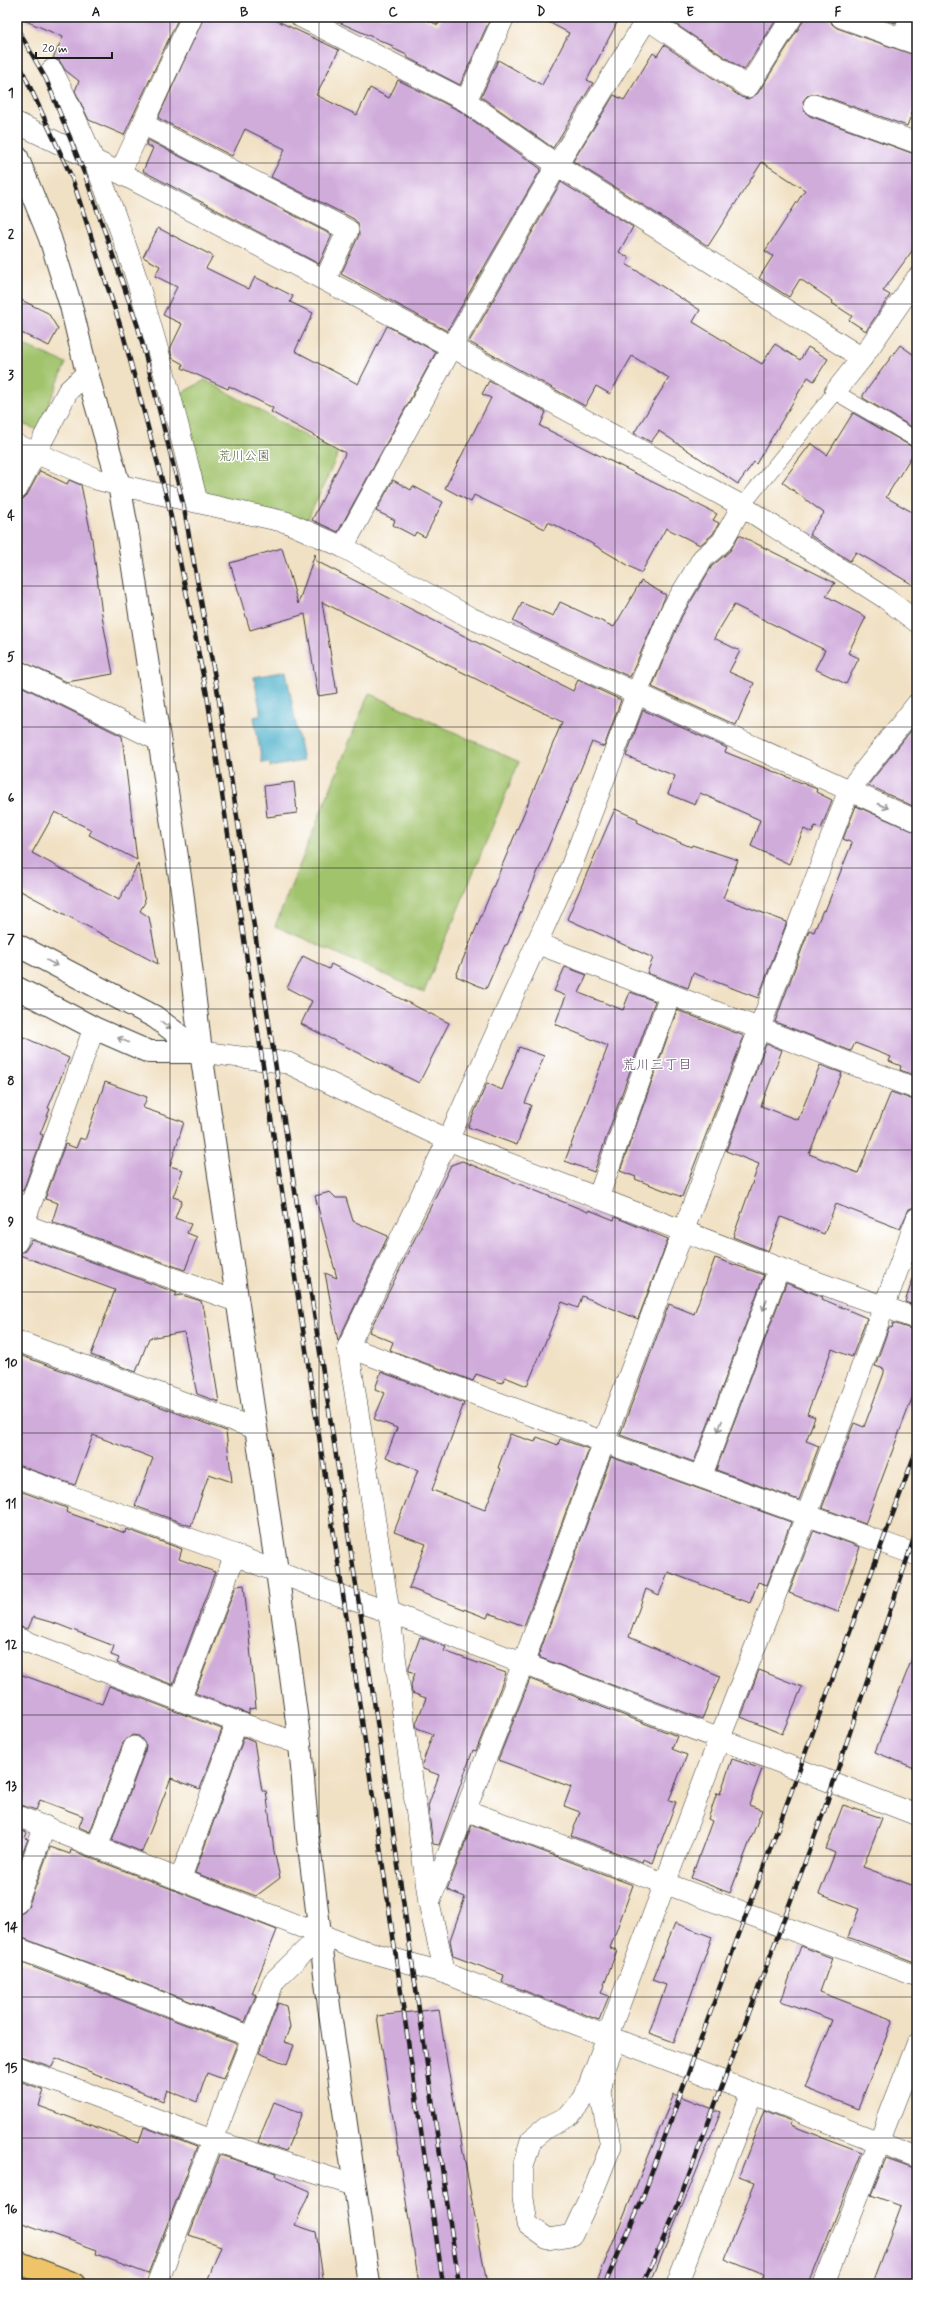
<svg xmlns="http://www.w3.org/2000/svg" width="934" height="2301" font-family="Mynerve,'Klee One',sans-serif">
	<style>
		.green { fill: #a1c36c; stroke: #5e7044 }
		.water { fill: #4aafc9; stroke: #336672 }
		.building { fill: #d0acdb }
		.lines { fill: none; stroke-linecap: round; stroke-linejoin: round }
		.pedestrian-casing { stroke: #3c3a35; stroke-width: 16 }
		.minor-casing { stroke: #3c3a35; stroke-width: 22 }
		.tertiary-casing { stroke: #3c3a35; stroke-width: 24 }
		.primary-casing { stroke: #3c3a35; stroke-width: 24 }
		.pedestrian { stroke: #fff; stroke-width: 15 }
		.minor { stroke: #fff; stroke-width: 21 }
		.tertiary { stroke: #fff; stroke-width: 22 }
		.primary { stroke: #efc469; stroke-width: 22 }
		.rail-casing { stroke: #1c1c1c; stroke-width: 4.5 }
		.rail { stroke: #fff; stroke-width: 3; stroke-dasharray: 9; stroke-linecap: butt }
		.oneway { stroke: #999 }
		.grid { fill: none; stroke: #1c1c1c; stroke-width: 1; stroke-opacity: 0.55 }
		.labels { text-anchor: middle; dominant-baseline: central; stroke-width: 3; stroke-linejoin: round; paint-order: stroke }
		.park-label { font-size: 13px; fill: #515f3c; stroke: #fff }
		.neighbourhood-label { font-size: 14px; fill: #5b4e5f; stroke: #fff }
		.neatline { fill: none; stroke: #1c1c1c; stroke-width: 1.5 }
		.grid-label { font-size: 13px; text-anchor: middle; font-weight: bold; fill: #1c1c1c }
	</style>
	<rect width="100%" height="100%" fill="#fff"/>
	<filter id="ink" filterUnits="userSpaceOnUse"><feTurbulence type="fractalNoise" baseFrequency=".025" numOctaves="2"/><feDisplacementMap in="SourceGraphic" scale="8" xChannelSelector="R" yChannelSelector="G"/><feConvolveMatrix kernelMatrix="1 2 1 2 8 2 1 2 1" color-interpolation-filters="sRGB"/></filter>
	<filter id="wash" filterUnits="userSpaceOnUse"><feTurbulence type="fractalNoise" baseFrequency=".012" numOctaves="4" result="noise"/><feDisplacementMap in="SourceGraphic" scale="16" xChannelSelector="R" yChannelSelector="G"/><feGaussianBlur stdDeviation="0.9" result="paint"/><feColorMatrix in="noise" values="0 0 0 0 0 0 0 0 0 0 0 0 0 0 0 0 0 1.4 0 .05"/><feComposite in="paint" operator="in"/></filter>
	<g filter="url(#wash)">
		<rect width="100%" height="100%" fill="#f1e1c4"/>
		<!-- green -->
		<g class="green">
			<path d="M17,342l49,21 -28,67 -21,-8z"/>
			<path d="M205,380l133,74 -32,69 -101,-29 -25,-100z"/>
			<path d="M369,693l150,69 -95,230 -149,-66z"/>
		</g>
		<!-- water -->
		<path class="water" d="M286,671l17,90 -33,6v-5l-8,1 -8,-46 7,-2 -7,-38z"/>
		<g id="blocks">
			<!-- building -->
			<g class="building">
				<path d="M17,17h162l-55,118 -35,-15 -14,-29 4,-10 -14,-11 -6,-10 -6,-2 10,-21z"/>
				<path d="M204,17h65l70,33 -23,45 41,20 13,-27 19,10 9,-18 62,31 81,58 -94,162 -106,-57 18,-39 -1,-11 -4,-5 -83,-42 14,-28 -40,-20 -13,27 -74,-38z"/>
				<path d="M327,17h94l17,8 4,-8h49l-31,68 -52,-27 -1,-3 -15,-7 1,-2z"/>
				<path d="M539,17h81l-33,63 6,3 -40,65 -72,-51 17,-37 44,25 27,-52z"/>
				<path d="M679,17h99l-34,53 -69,-46z"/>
				<path d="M804,17h25l3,7 5,4 80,28v43l-10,27 -89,-32 -11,2 -4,5 2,11 5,4 107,39v89l-34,47 7,4 -24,36 -17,-11 3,-4 -20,-13 1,-2 -33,-22 -11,18 -30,-19 14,-22 -8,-5 40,-61 -43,-28 -54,84 -135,-85 41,-66 10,5 29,-47 4,3 7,-11 77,52 7,2 10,-6 44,-70z"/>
				<path d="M877,17h20l-2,6z"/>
				<path d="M148,140l184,95 -13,29 -176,-93 10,-23 -7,-3z"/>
				<path d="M561,182l72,45 -14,25 10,6 -3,6 74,46 -7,12 69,42 13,-20 25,16 8,-13 20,12 -14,22 -6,-4 -52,87 -2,-2 -16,22 -79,-53 -8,11 -17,-9 35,-55 -37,-22 -22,38 -14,-8 -11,20 -116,-64z"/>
				<path d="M158,228l55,28 -7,12 43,21 6,-12 38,19 -3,6 23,11 -18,38 63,33 29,-58 49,26 -98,180 -26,-12 33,-66 -1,-2 -73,-40 2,-4 -44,-22 -1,3 -46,-21 1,-4 -11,-6 -2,-9 12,-25 -19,-9 14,-28 -22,-11 5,-10 -17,-9z"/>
				<path d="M17,298l31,15 10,16 -9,17 -32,-15z"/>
				<path d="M900,345l17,12v73l-54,-32v-3z"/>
				<path d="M489,381l57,31 -6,14 177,88 -4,6 6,3 -6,11 -13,11 -34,-17 -25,45 -52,-31 -41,-20 -3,7 -71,-34 -3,7 -26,-14 46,-90 -9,-4z"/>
				<path d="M853,413l63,36 -30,48 31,18v72l-61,-35 -6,9 -40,-26v-3l14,-19 -42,-31 29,-39 16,12z"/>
				<path d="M40,471l27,13 2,-4 12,5 11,54 11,83 10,52 -46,8 -50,-23v-158l6,-2 4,-4z"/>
				<path d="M393,480l18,10 2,-4 30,16 -18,35 -9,-5 -2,4 -21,-11 2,-5 -19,-9z"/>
				<path d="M739,535l96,48 -9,13 40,21 -18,36 11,5 -13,26 -31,-15 10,-19 -91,-45 -20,33 26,13 -11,21 25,11 -18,42 -84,-38 30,-71 30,-50 18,-15z"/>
				<path d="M282,548l16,56 17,-50 1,7 257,130 5,-11 43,20 -17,47 -12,-5 -85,203h-2l-19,44 -30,-13 106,-254 -240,-120 15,91 -19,3 -13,-82 -55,16 -20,-67z"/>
				<path d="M641,581l25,14 -36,82 -98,-45 -19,-11 9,-18 31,13 7,-14 54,25z"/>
				<path d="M17,684l105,52 15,124 -48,-25 3,-5 -37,-18 -23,41 87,47 19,-36 7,38 -5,9 9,6 9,47 -141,-75z"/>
				<path d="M643,710l84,38 -2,4 92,37 -1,3 16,8 -11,29 -6,-3 -3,7 -8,-4 -15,35 -38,-18 9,-26 -60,-27 -5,12 -27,-11 7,-18 -49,-20z"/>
				<path d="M917,723v85l-49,-23z"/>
				<path d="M294,782l3,31 -30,4 -3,-31z"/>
				<path d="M856,806l61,27v243l-17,-6 1,-4 -12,-5 2,-4 -36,-14 -4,8 -76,-29 34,-92 5,2 9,-22 2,1 27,-68 -9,-4z"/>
				<path d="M615,809l23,10 -1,3 17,8 -1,1 38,16 1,-2 46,15 -15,38 64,24 -29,76 -65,-25 -5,15 -41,-15 6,-15 -86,-39z"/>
				<path d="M303,956l26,13 2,-5 118,59 -30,60 -118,-59 11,-23 -25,-13z"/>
				<path d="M565,967l22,8 -8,18 44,17 7,-18 25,9 -61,171 -29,-11 43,-115 -53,-22 11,-28 -12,-5z"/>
				<path d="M677,1010l67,26 -62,161 -47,-18 1,-2 -16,-6z"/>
				<path d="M17,1034l52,24 -21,50 2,1 -10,25 3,1 -20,56 -6,-2z"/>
				<path d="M766,1044l16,6 -21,56 37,14 22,-55 22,8 -33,81 49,19 33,-81 26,9v105l-8,3 -9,20 -64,-25 -12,30 -43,-17 -13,34 -35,-14 26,-73 -33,-13z"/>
				<path d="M519,1047l25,9 -19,47 6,2 -14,40 -49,-18 19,-44 15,7z"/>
				<path d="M105,1082l42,15 -4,11 41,14 -14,44 13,4 -10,27 9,3 -7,18 16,6 -4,9 10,4 -12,33 -133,-48 6,-19 -13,-4 20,-55 11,4 4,-10 5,2z"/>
				<path d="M462,1161l126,51 1,-2 25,10 1,-3 53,22 -30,80 -56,-23 -4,12 -16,-6 -35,84 -22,-9 -3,6 -26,-9 -3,7 -83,-31 3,-8 -24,-10 82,-167z"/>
				<path d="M330,1192l6,6h10l7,23 35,15 -50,105 -13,-68 12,5 -22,-82z"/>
				<path d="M32,1240l145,53 -2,3 7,-1 19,6 2,8h1l15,93 -22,-8 -13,-62 -35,6 -13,34 -45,-17 24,-65 -98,-36 8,-3z"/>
				<path d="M715,1258l49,17 -70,187 -74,-27 49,-131 25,10z"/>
				<path d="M915,1273l2,1v32l-12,-4z"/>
				<path d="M786,1283l37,14 -1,2 45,19 -15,39 -20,-8 -25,65 8,3 -9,24 13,5 -20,54 -83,-30z"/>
				<path d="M893,1323l24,8v54l-52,139 -43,-16 32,-85 10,4 20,-54v-4l-9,-3 14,-39 3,1z"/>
				<path d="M17,1354l209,77 6,51 -23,-8 -18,52 -56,-20 18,-48 -60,-23 -18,50 -58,-20z"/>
				<path d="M381,1372l83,31 -32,87 53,20 16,-41 -3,-1 12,-34 25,8 2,-5 21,8 2,-6 29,10 -65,177 -35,-13 -2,5 -78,-30 17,-44 -32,-12 24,-62 -32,-13 11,-29 -23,-9 11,-26 -10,-4z"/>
				<path d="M611,1457l180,65 -24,63 -9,-3 -8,21 -82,-31 -9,23 -13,-6 -17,48 91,39 -18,43 -164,-62z"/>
				<path d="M17,1490l50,18 -1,4 59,21 1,-4 56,20 -3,10 36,13 -42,113 -56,-22 2,-5 -8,-3 3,-9 -57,-22 -24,-7 -5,12 -11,-3z"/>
				<path d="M814,1530l46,17 -22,65 -49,-19z"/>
				<path d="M244,1585l12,123 -7,1v5l-54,-21 41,-107z"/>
				<path d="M420,1637l26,10 -2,4 62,22 -30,78 -3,-1 -34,95 -6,-1 -5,-38 11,-31 -16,-6 -1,-5 11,-30 -16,-6 -1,-4 10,-26 -14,-5 -1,-8 4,-12 -6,-2v-4z"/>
				<path d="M916,1649h1v120l-42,-17z"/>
				<path d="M759,1670l43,17 -20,47 -41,-17z"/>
				<path d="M17,1673l85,31 7,-18 113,43 -22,60 -29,-11 -29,74 -30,-12 33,-89 1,-6 -7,-9 -7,-1 -9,8 -33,89 -11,-5 4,-11 -43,-16 -4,10 -19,-6z"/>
				<path d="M530,1679l147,57 -5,13 15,6 -18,45 7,2 -23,61 -10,-4 -1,3 -71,-26 9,-24 -16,-6 7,-19 -73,-27z"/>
				<path d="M244,1737l10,4 8,50h4l8,60 6,27 -24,18 -61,-23z"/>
				<path d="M732,1759l30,10 -13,36 13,5 -32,83 -39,-15 21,-57 -4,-2 9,-26 3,1z"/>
				<path d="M843,1805l39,13 -19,49 54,20v76l-69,-26 11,-28 -40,-15 16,-41 -9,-4z"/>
				<path d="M472,1825l161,60 -23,63 7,2 -16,43 8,3 -10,24 -97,-38 2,-7 -51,-19 -3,-16 15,-43 -18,-7z"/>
				<path d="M17,1829l10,4 -2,5 3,1 -11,29z"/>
				<path d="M50,1847l20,7 1,-4 206,80 -25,63 4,2 -11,27 -228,-86v-21l7,-3 4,-5z"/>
				<path d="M675,1923l37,14 -38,105 -25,-9 17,-48 -14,-5z"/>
				<path d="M801,1946l31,12 -12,34 73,28 -35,89 -53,-21 27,-68 -51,-19z"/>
				<path d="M17,1961l220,83 -14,35 -16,-6 -10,29 -30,-12 -4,11 -107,-43 -4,9 -35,-12z"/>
				<path d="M278,2003l8,3 4,21 -6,15 10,3 -7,19 -28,-11z"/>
				<path d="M439,2009l8,54 40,221h-68l-42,-268z"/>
				<path d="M17,2080l27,10 -5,16 100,37 5,-16 53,20 -49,127 -52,-20 1,-4 -80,-29z"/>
				<path d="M674,2094l47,18 -71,172h-54z"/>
				<path d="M274,2102l28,11 -16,38 -28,-9z"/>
				<path d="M764,2110l27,11 -1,4 72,27 -53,132h-49l4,-9 -39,-16 30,-77 -16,-6z"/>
				<path d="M220,2155l57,18 -1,3 34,15 -15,34 21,7 8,52h-118l15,-38 -32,-11z"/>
				<path d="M886,2158l31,11v115h-45l29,-78 -30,-11z"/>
			</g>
		</g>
	</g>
	<g filter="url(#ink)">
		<use href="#blocks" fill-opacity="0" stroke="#3c3a35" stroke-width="1"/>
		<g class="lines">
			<defs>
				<path id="pedestrian" d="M742,506l93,-114 82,48"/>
				<g id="minor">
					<path d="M301,17l165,84 91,64 305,193"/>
					<path d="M841,17l76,27"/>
					<path d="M647,19l101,68 44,-70"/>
					<path d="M902,39l8,-22"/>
					<path d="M52,70c70,135 109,284 145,431"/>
					<path d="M466,101l38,-84"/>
					<path d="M814,105l103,38"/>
					<path d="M17,123l103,50 332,174 290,159 143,92 32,24"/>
					<path d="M143,124l205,106 -23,50"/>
					<path d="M120,173l72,-156"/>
					<path d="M835,392l27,-34 55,-80"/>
					<path d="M17,445l79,34 23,6 167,37 57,25 128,71 446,203"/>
					<path d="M17,489l51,-98 19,-18"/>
					<path d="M343,547l109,-200 105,-182 91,-148"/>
					<path d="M17,671l143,70"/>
					<path d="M536,943l381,146"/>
					<path d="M201,1052l87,11 160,77 331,128 138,51"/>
					<path d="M598,1198l72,-203"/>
					<path d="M17,1222l221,80"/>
					<path d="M17,1242l77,-214"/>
					<path d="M17,1341l239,88"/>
					<path d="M348,1347l256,95 313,113"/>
					<path d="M17,1477l218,78 80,32 74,25 528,203"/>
					<path d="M701,1477l78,-209"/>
					<path d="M17,1638l220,84 -57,158"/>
					<path d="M180,1700l55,-145"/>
					<path d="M237,1722l63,22"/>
					<path d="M465,1810l452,166"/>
					<path d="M17,1816l338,132 90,25 472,184"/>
					<path d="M97,1847l37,-100"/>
					<path d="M430,1900l93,-236 81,-222 245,-652 68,-86"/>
					<path d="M17,1903l28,-77"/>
					<path d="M17,1948l235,89"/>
					<path d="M445,1973l-16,-70 -40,-291 -41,-265 100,-207 123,-273 65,-172 35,-84 32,-53 19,-16 20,-36"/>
					<path d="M616,2040l-11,28 -5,25 11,53 -15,38 -24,51 -24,4 -21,-15 -4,-26v-31l8,-27 16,-13 22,-11 15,-18 5,-13 130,-345 88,-226 110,-296"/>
					<path d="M17,2067l195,73 141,45"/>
					<path d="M157,2284l117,-303 47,-46"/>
					<path d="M677,2284l75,-191"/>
					<path d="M824,2284l93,-240"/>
				</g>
				<g id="tertiary">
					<path d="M17,157l33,81 21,68 16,67 32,112 8,43 55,362 19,162 76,519 23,173 8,94 21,168 40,278"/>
					<path d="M17,945l138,72 46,35"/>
					<path d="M17,988l77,40 55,24h52"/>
				</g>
				<path id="primary" d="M17,2262l58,22"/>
			</defs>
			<!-- pedestrian casing -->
			<use href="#pedestrian" class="pedestrian-casing"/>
			<!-- minor casing -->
			<use href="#minor" class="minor-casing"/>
			<!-- tertiary casing -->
			<use href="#tertiary" class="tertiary-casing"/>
			<!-- primary casing -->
			<use href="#primary" class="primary-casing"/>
			<!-- pedestrian -->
			<use href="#pedestrian" class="pedestrian"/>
			<!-- minor -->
			<use href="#minor" class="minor"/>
			<!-- tertiary -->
			<use href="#tertiary" class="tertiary"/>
			<!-- primary -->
			<use href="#primary" class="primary"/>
			<defs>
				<g id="rail">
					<path d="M17,28l29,51 39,96 53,152 45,176 35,191 156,1007 85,583"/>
					<path d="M17,59l55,119 51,156 45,168 39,193 153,1012 83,577"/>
					<path d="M605,2284l36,-82 276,-754"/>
					<path d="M643,2284l31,-69 150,-404 93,-282"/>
				</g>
			</defs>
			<!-- rail casing -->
			<use href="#rail" class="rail-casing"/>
			<!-- rail -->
			<use href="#rail" class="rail"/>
		</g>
		<!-- one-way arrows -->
		<defs><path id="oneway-shaft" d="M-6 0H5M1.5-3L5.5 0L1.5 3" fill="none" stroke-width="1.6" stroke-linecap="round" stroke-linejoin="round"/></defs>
		<g class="oneway">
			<use href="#oneway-shaft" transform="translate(883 806) rotate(24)"/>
			<use href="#oneway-shaft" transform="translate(52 963) rotate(27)"/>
			<use href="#oneway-shaft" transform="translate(166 1025) rotate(37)"/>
			<use href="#oneway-shaft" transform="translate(123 1040) rotate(-156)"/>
			<use href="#oneway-shaft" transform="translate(765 1305) rotate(111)"/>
			<use href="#oneway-shaft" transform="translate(720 1426) rotate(111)"/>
		</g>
	</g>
	<!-- grid -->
	<path class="grid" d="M170,17v2267M319,17v2267M467,17v2267M615,17v2267M764,17v2267M17,163h900M17,304h900M17,445h900M17,586h900M17,727h900M17,868h900M17,1009h900M17,1150h900M17,1292h900M17,1433h900M17,1574h900M17,1715h900M17,1856h900M17,1997h900M17,2138h900"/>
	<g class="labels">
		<!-- park labels -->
		<g class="park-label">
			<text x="244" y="456">荒川公園</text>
		</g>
		<!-- neighbourhood labels -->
		<g class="neighbourhood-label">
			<text x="657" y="1065">荒川三丁目</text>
		</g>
	</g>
	<!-- margin -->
	<rect width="934" height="2301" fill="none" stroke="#fff" stroke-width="44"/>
	<!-- scale -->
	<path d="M36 52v6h76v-6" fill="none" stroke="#1c1c1c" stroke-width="2"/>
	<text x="42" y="52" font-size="12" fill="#1c1c1c" stroke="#ffffff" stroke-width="3" paint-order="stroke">20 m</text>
	<rect x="22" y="22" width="890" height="2257" class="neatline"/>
	<g class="grid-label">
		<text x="96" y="16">A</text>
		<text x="244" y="16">B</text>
		<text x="393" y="16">C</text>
		<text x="541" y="16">D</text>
		<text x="690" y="16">E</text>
		<text x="838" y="16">F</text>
		<text x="11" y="97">1</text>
		<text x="11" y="238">2</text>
		<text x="11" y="379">3</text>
		<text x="11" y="520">4</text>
		<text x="11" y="661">5</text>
		<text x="11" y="802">6</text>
		<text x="11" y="943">7</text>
		<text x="11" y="1085">8</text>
		<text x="11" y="1226">9</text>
		<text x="11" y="1367">10</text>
		<text x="11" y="1508">11</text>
		<text x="11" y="1649">12</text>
		<text x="11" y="1790">13</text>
		<text x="11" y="1931">14</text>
		<text x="11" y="2072">15</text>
		<text x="11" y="2213">16</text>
	</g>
</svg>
